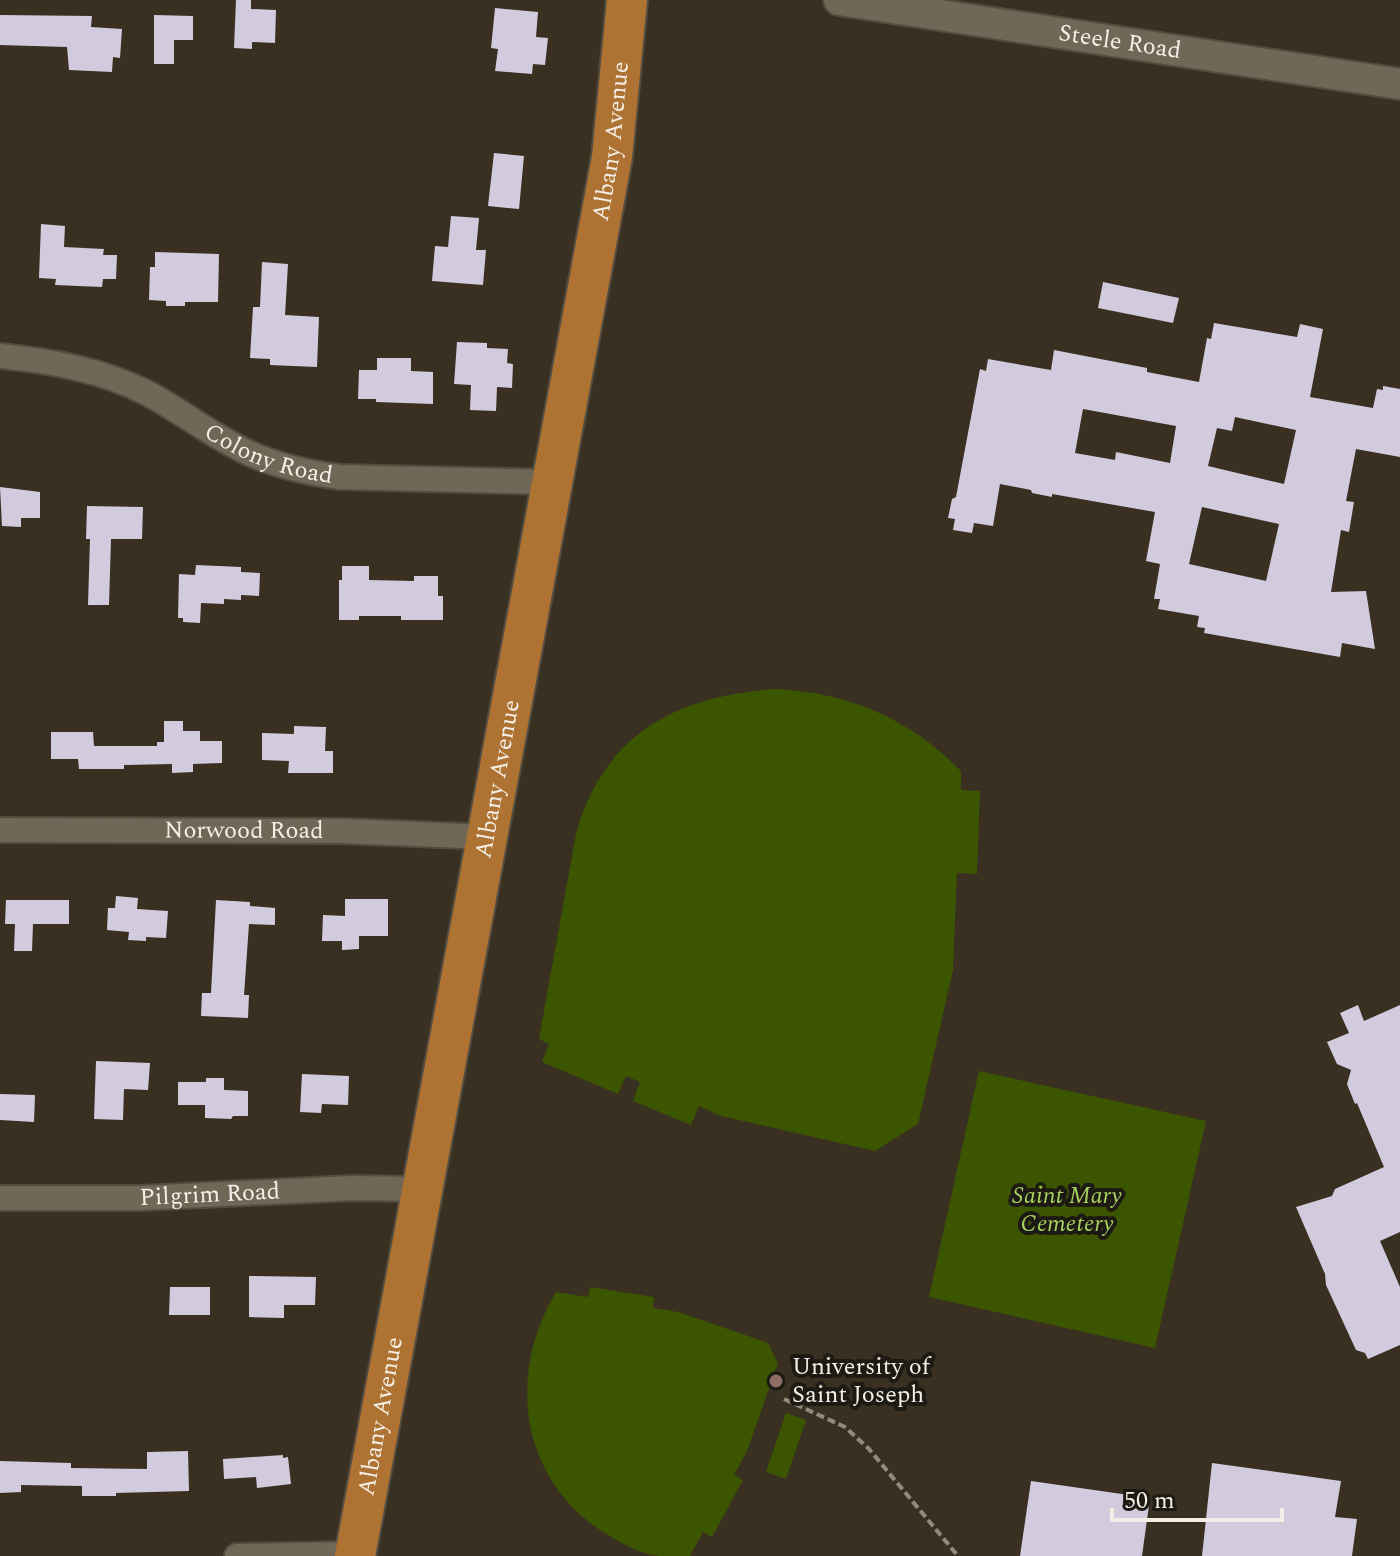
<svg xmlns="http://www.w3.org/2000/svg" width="1400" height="1556" font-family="Spectral,serif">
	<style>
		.green { fill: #3c5500 }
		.building { fill: #d2cbde; fill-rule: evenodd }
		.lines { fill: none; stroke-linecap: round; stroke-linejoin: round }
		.minor-casing { stroke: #534c40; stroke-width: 28 }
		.tertiary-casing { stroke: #534c40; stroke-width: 34 }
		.trunk-casing { stroke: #534c40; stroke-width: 44 }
		.path { stroke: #928b80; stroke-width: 4; stroke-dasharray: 8 4; stroke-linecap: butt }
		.minor { stroke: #706757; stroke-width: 24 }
		.tertiary { stroke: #706757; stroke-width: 30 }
		.trunk { stroke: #ae7233; stroke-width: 40 }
		.education-dot { fill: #8d6e63; stroke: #1d1913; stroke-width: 3 }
		.labels { text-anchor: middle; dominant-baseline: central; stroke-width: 8; stroke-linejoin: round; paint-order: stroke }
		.street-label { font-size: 24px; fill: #f4efe6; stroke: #1d1913 }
		.park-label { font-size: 24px; font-style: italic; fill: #a6d05f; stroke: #1d1913 }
		.poi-label { font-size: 24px; fill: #f4efe6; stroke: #1d1913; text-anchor: start }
	</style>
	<rect width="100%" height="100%" fill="#393022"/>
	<!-- green -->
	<g class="green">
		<path d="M777,689c73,4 133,30 184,82v19l19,1 -3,83 -20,-1 -4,97 -35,154 -43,27 -154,-35 -22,-10 -8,19 -58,-24 7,-19 -14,-6 -8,18 -76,-32 7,-18 -10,-5 37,-205c28,-101 101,-138 201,-145z"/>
		<path d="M979,1071l227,50 -51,227 -226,-51z"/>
		<path d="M590,1287l64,10 -1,11 25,4 90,31 10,20 -31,88 -13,24 9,5 -31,57 -9,-5 -13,24c-10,0 -21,0 -31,0 -20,-2 -39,-14 -56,-24 -84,-54 -96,-159 -47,-240l32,5z"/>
		<path d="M786,1413l20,7 -20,59 -20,-7z"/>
	</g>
	<!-- building -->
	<g class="building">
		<path d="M236,0h15v9l25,1 -1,33 -23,-1v7l-18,-1z"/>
		<path d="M495,8l43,4 -2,25 12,1 -3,27 -12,-1 -1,10 -37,-3 3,-22 -7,-1z"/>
		<path d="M0,15l92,1 -1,11 31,2 -2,29 -7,-1 -1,15 -43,-2 -2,-23 -67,-2z"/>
		<path d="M154,15l39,1v24h-19v24h-20z"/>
		<path d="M494,153l30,3 -5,53 -31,-3z"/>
		<path d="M451,216l28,2 -3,32h10l-3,35 -51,-4 3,-35 13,1z"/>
		<path d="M41,224l24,2 -1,21 40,2 -1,6h14l-1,24h-13l-1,8 -47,-2 1,-6 -17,-1z"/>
		<path d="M155,252l64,2 -1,48h-33v4h-19v-5l-17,-1 1,-33h5z"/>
		<path d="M262,262l26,2 -3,51 34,2 -2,50 -47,-2v-6l-20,-1 3,-51h7z"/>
		<path d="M1103,282l76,16 -6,25 -75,-15z"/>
		<path d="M1214,323l83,14 3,-13 23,5 -13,68 63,11 4,-19 6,1v-4l17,3v68l-44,-8 -10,52 8,1 -5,30 -8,-2 -10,62 35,-1 9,58 -33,-6 -2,14 -136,-24 1,-5 -8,-1 2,-11 -41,-7 2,-10h-6l6,-35 -14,-3 9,-49 -103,-18v3l-20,-4 -1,-3 -31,-6 -7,42 -19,-3 -2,10 -19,-3 2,-11 -7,-1 4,-19 4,-2 24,-128 6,2 2,-12 63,11 3,-20 93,18v4l52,10 8,-44 4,1zM1083,409l93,17 -6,37 -54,-11 -1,8 -40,-7zM1235,417l61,13 -12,54 -76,-18 9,-38 15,3zM1202,507l77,17 -13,57 -77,-17z"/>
		<path d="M457,342l30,1v5l21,1 -1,14 6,1 -1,24 -15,-1 -1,24 -26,-1 1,-25 -17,-1z"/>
		<path d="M377,358h34v13l22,1v32l-57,-2v-3h-18l1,-29h18z"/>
		<path d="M0,487l40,5v26h-19v9l-19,-1z"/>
		<path d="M87,506l56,1 -1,32h-31l-2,66h-21l2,-66h-4z"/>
		<path d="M196,565l45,2v5l19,1 -1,23 -18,-1v5l-17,-1v5l-23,-1 -1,20 -17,-1v-4h-5l1,-44 16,1z"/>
		<path d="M342,566h27v14l45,1v-5h24v20h5v24h-42v-4h-42v4h-20v-40h3z"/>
		<path d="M164,721h19v10h17v10h22v22l-29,1v8l-21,1v-9l-48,1v4h-45l-1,-10h-27v-27h42l1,14h63v-4h7z"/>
		<path d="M294,726l32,1 -1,24h8v22h-45l1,-12 -27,-1v-27l32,1z"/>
		<path d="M116,896l22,2 -1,11 31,2 -2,27 -20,-1v4l-18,-1 1,-8 -22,-2 1,-22h7z"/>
		<path d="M345,899h43v37h-29v13l-17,1v-9h-20l1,-26 22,1z"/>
		<path d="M6,900h63v24h-36l-1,27h-18l1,-27h-10z"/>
		<path d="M216,900l34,2v4l25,2v17l-26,-1 -5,71h5l-1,23 -47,-2 1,-23h9z"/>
		<path d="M1358,1005l6,16 36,-16v227l-20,9 20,46v58l-32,14 -3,-6 -9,-3 -30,-65 -1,-11 -29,-67 36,-11 3,-7 49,-22 -27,-64 -2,1 -8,-20 4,-14 -14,-6 -10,-22 22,-9 -9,-20z"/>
		<path d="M96,1061l54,2 -2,27 -24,-1 -1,31 -29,-1z"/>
		<path d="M302,1074l47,2 -1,29 -26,-1 -1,9 -21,-1z"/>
		<path d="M206,1078h18v12l24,1v25h-15l-2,3 -26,-1v-13h-27v-23h28z"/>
		<path d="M0,1094l35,1 -1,27 -34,-2z"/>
		<path d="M249,1276l67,1 -1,28h-31v13l-35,-1z"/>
		<path d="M170,1287h40v28h-41z"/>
		<path d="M188,1451l1,40 -73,2v3h-34v-10l-61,-1v7l-21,1v-32l71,2v5l76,1v-17z"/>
		<path d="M283,1455v3l5,-1 3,27 -34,4 -1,-11 -32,2 -1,-20z"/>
		<path d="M1212,1463l129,18 -6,36 22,2 -5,37h-150z"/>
		<path d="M1031,1481l119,17 -8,58h-122z"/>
	</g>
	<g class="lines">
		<defs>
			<g id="minor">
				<path id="s1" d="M0,356c51,5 103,14 149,38 35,19 66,44 102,60 29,13 58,19 89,23l213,5"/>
				<path id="s2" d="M0,830l343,1 145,6"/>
				<path id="s3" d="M0,1198h141l211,-10 69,1"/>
				<path d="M237,1556l119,-2"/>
			</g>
			<g id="tertiary">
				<path id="s4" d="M839,0l561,84"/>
			</g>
			<g id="trunk">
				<path id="s5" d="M355,1556l257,-1399 15,-157"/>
			</g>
		</defs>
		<!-- minor casing -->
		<use href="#minor" class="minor-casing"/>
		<!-- tertiary casing -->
		<use href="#tertiary" class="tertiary-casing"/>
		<!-- trunk casing -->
		<use href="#trunk" class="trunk-casing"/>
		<!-- path -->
		<path class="path" d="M784,1399l61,28 24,22 89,107"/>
		<!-- minor -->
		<use href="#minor" class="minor"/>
		<!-- tertiary -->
		<use href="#tertiary" class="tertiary"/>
		<!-- trunk -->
		<use href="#trunk" class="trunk"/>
	</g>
	<!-- markers -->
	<circle class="education-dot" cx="776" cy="1381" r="8"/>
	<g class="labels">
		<!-- street labels -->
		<g class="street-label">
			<text stroke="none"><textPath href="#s4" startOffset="284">Steele Road</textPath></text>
			<text stroke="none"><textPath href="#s5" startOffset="1438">Albany Avenue</textPath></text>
			<text stroke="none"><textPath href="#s1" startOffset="290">Colony Road</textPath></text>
			<text stroke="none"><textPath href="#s5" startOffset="790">Albany Avenue</textPath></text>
			<text stroke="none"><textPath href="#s2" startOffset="244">Norwood Road</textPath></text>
			<text stroke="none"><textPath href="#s3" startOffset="210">Pilgrim Road</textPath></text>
			<text stroke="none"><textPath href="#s5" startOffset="142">Albany Avenue</textPath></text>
		</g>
		<!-- park labels -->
		<g class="park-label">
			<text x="1067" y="1196">Saint Mary<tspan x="1067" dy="28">Cemetery</tspan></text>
		</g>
		<!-- poi labels -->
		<g class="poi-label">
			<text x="792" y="1367">University of<tspan x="792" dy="28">Saint Joseph</tspan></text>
		</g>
	</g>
	<!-- scale -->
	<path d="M1112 1508v12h170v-12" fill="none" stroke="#f4efe6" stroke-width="4"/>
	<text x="1124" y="1508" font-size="24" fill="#f4efe6" stroke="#1d1913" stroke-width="6" paint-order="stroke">50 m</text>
</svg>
